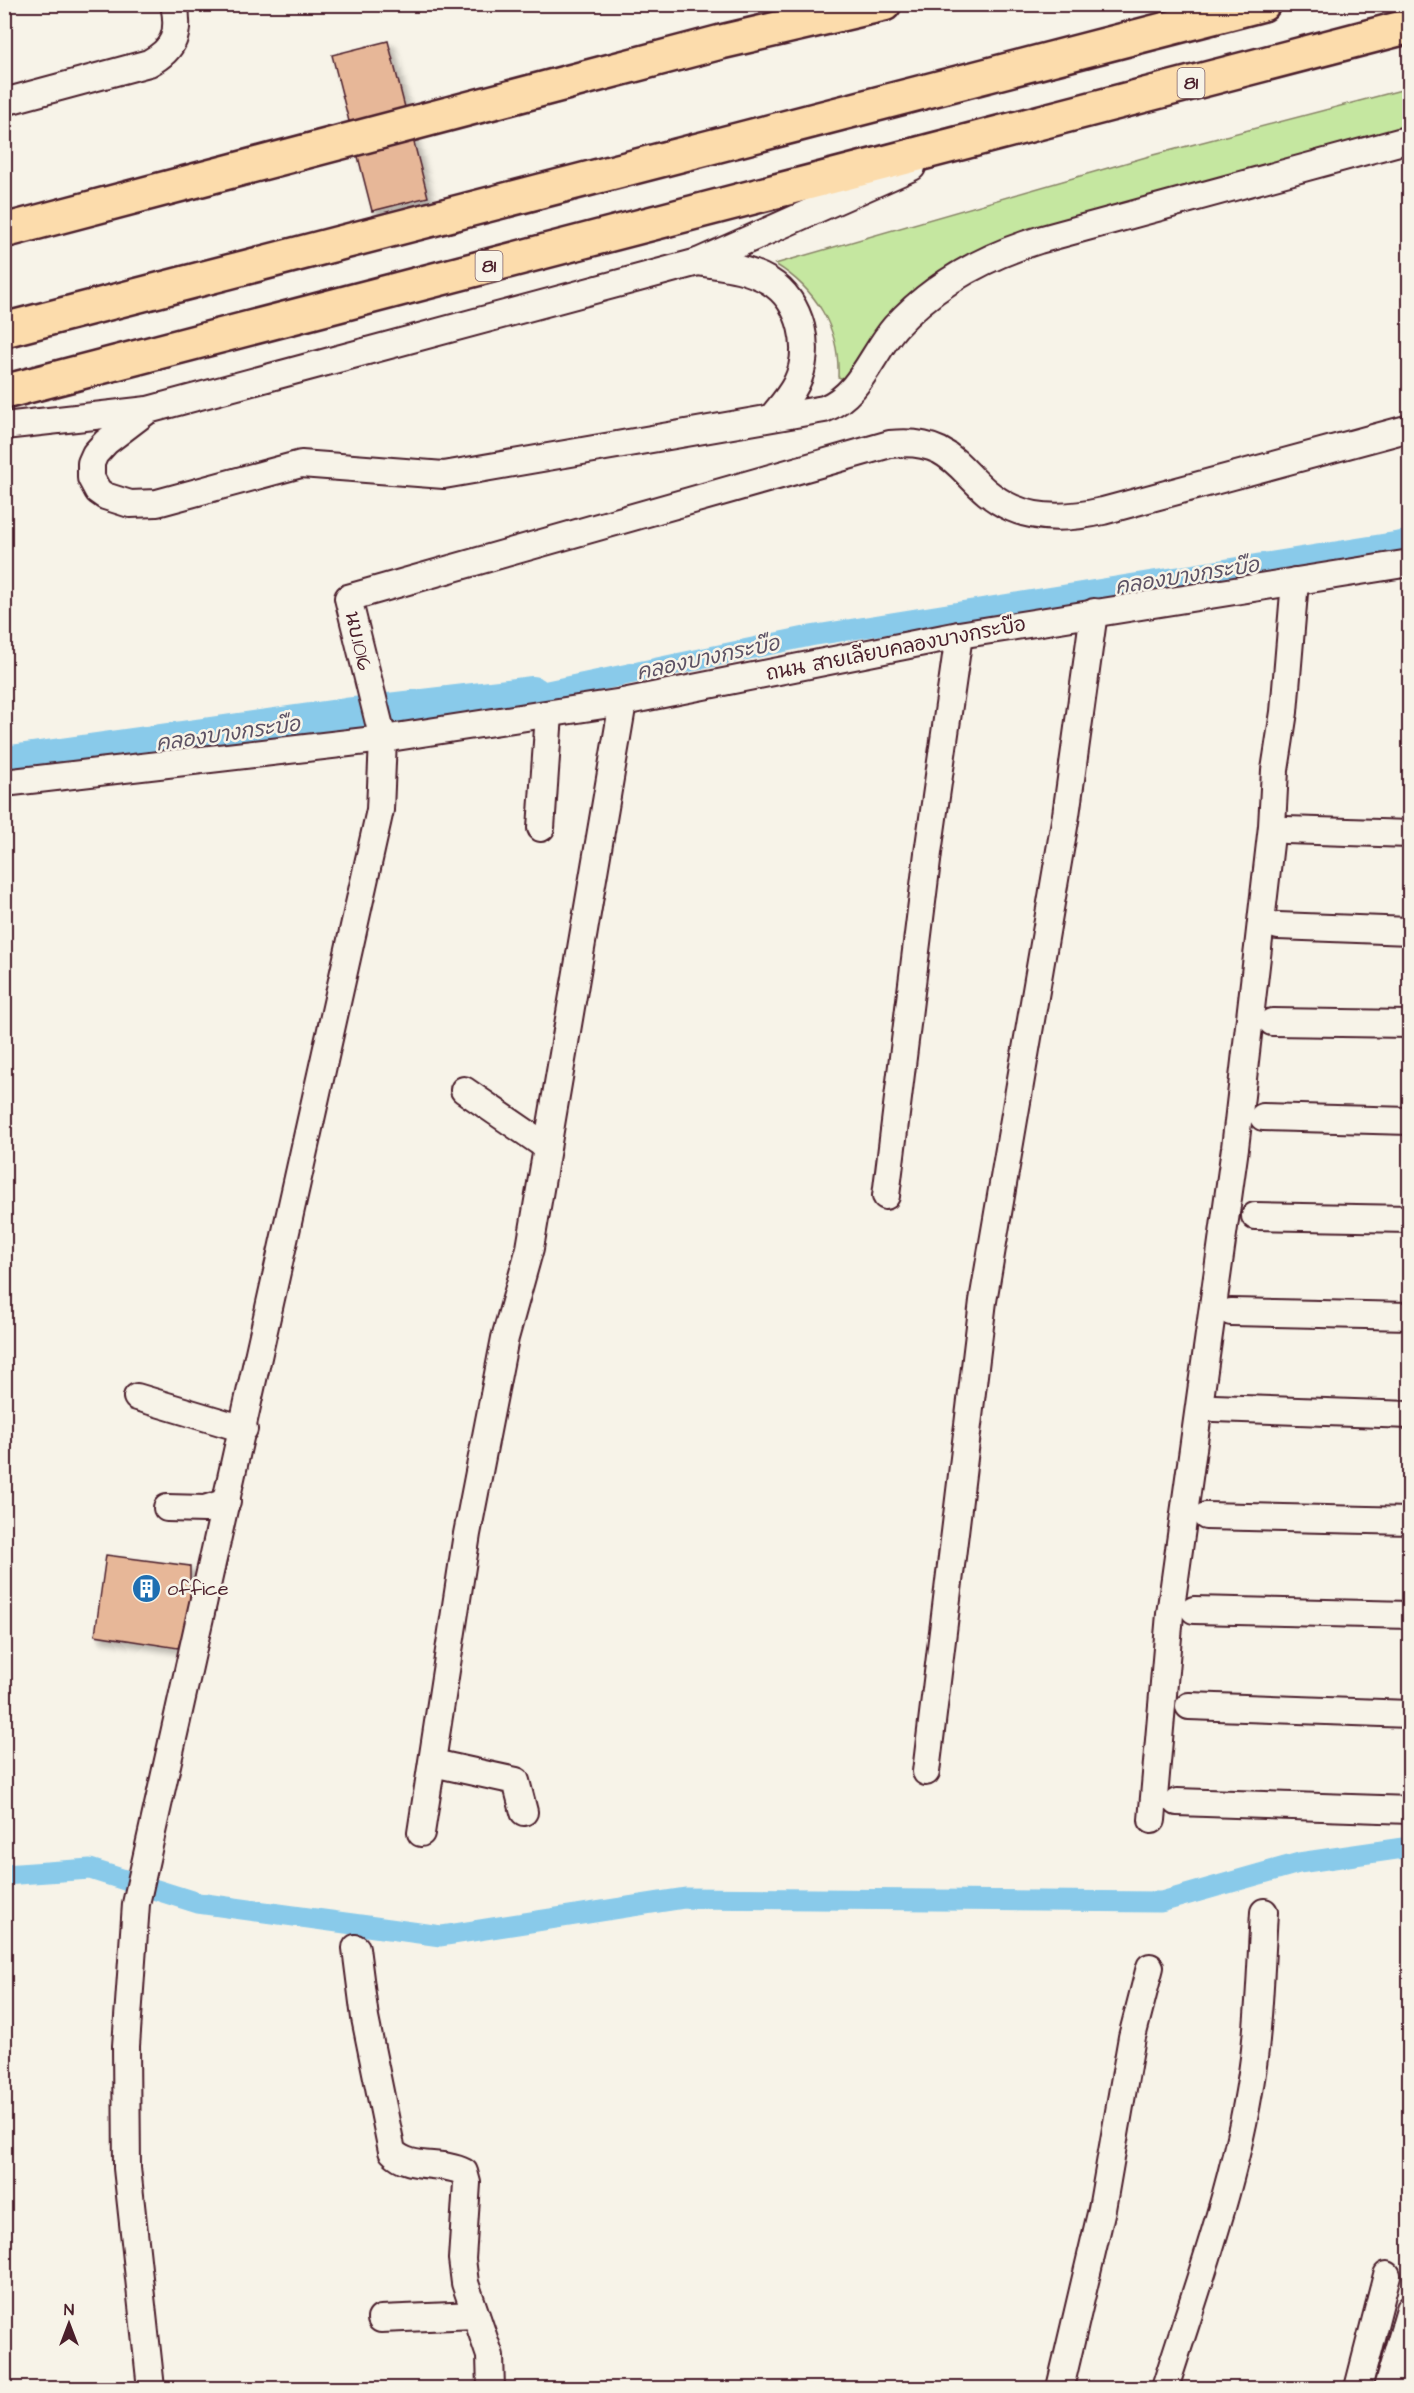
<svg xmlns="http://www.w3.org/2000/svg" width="1414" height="2393" font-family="'Architects Daughter','Playpen Sans Thai',sans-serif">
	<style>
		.green { fill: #c5e7a0; stroke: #888366; stroke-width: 1.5 }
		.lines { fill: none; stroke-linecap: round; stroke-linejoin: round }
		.canal { stroke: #89caea; stroke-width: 21 }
		.river { stroke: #89caea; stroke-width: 36 }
		.building { fill: #e7b798; stroke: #4a1f2b; stroke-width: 1.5; filter: url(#shadow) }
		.minor-casing { stroke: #4a1f2b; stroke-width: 30 }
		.highway-casing { stroke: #4a1f2b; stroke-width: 38 }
		.minor { stroke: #f7f3e8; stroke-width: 26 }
		.highway { stroke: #fcdcac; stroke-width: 33 }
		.labels { text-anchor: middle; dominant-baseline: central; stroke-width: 5; stroke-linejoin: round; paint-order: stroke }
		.shield { fill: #f7f3e8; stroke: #7e5f64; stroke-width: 1.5 }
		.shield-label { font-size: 18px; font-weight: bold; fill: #4a1f2b }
		.street-label { font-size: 20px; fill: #4a1f2b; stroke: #f7f3e8 }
		.poi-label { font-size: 20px; fill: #4a1f2b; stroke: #f7f3e8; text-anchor: start }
		.water-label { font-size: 21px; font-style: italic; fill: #5d5264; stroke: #f7f3e8 }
	</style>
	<defs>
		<filter id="shadow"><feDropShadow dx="5.5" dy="5.5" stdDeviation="3" flood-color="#0004"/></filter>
	</defs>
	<rect width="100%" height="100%" fill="#f7f3e8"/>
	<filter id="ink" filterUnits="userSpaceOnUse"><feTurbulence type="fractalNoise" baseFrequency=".0167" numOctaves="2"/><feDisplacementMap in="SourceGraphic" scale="12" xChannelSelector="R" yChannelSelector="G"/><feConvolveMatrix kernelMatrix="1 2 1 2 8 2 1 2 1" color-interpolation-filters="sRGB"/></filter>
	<g filter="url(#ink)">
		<!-- green -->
		<path class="green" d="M1409,88v40l-381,105 -152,100 -32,46 -6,-2c2,-49 -22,-88 -63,-113l378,-109z"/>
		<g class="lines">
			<!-- canal -->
			<g class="canal">
				<path d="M533,694l277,-58 600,-96"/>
				<path d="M4,1875l86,-6 108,34 243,33 244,-38 476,4 138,-39 111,-16"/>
			</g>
			<!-- river -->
			<path class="river" d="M4,764l342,-48 187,-22"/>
		</g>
		<!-- building -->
		<g class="building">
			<path d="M388,41l40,156 -56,14 -40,-156z"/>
			<path d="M106,1555l84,11v46l-12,36 -83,-13z"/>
		</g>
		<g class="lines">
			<defs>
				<g id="minor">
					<path d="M4,102l145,-39c26,-14 31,-30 25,-59"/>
					<path d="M698,262c25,4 49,6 71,19 33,20 44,69 27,103 -6,12 -15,22 -24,33"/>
					<path d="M148,410l-42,32 -11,12 -4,9v15l7,13 7,5 25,8 27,-1 144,-39 143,11 380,-66c36,-14 47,-54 71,-82 39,-43 89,-70 144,-87l371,-101"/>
					<path d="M4,426l144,-16 550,-148 214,-95"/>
					<path d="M4,783l379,-44 240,-37 336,-67 451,-72"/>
					<path d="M541,828l8,-114"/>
					<path d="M1286,830l124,4"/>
					<path d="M1278,926l132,5"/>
					<path d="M1272,1022l138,2"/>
					<path d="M464,1090l83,57"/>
					<path d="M1263,1117l147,4"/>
					<path d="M886,1196l42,-343 31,-218"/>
					<path d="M1255,1216l155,3"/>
					<path d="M1231,1312l179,4"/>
					<path d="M137,1397l107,32"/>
					<path d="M1214,1408l196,7"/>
					<path d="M167,1508l38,1 22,-7"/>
					<path d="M1206,1516l204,5"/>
					<path d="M1194,1610l216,5"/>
					<path d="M1189,1706l221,8"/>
					<path d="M433,1763l83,18 8,31"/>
					<path d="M926,1772l57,-471 83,-486 28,-203"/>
					<path d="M1177,1802l233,8"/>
					<path d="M1152,1820l18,-206 65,-466 37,-322 3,-56 9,-58 11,-131"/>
					<path d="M421,1833l46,-299 38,-196 25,-90 93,-546"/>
					<path d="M356,1948l9,70 27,133c18,20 49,9 72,21l3,11 -5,76 3,24 25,73 1,32"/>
					<path d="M381,2319l94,-4"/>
					<path d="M151,2388l-24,-220 -1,-122 10,-142 244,-1094 3,-71 -35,-141 542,-154c72,-8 70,41 122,64 29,13 61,10 91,3l307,-83"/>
					<path d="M1060,2388l42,-179 30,-172 18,-70"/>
					<path d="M1165,2388c34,-108 75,-217 89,-330 6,-48 7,-97 10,-146"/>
					<path d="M1358,2388l29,-113"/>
					<path d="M1387,2388l23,-79"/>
				</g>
				<g id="highway">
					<path d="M4,231l717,-189 163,-38"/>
					<path d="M4,330l1259,-326"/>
					<path d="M4,392l1406,-366"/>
				</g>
			</defs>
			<!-- minor casing -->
			<use href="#minor" class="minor-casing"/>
			<!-- highway casing -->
			<use href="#highway" class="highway-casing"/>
			<!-- minor -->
			<use href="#minor" class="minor"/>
			<!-- highway -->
			<use href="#highway" class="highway"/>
		</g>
	</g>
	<!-- icons -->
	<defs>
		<symbol id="building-disc" viewBox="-11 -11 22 22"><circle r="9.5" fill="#1f6fb2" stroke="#f7f3e8"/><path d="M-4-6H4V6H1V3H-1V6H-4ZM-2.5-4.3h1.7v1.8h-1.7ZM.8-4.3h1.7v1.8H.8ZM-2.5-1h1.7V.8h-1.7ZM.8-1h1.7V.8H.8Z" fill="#fff"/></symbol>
	</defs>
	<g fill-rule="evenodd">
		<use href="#building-disc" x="130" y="1572" width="33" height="33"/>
	</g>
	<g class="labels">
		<!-- shield labels -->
		<g class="shield">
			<rect x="1177.5" y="68" width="27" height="30" rx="4.5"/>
			<rect x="475.5" y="251" width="27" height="30" rx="4.5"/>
		</g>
		<g class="shield-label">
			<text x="1191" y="83">81</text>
			<text x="489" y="266">81</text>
		</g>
		<!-- street labels -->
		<g class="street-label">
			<text transform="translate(358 641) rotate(77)">นบ.1016</text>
			<text transform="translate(896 649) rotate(-11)">ถนน สายเลียบคลองบางกระบือ</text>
		</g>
		<!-- poi labels -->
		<g class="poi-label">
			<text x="167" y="1589">office</text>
		</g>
		<!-- water labels -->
		<g class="water-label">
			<text transform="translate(1187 576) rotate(-9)">คลองบางกระบือ</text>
			<text transform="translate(708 658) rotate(-12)">คลองบางกระบือ</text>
			<text transform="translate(228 734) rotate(-8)">คลองบางกระบือ</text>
		</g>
	</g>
	<!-- margin -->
	<rect width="1414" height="2393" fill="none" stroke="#f7f3e8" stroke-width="24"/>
	<rect x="12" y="12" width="1390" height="2369" fill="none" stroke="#4a1f2b" stroke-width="2" filter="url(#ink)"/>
	<!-- north arrow -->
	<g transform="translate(69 2324)" stroke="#f7f3e8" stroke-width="4.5" paint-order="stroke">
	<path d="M0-4.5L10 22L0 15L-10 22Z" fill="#4a1f2b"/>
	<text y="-9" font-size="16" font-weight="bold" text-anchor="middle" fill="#4a1f2b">N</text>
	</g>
</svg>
